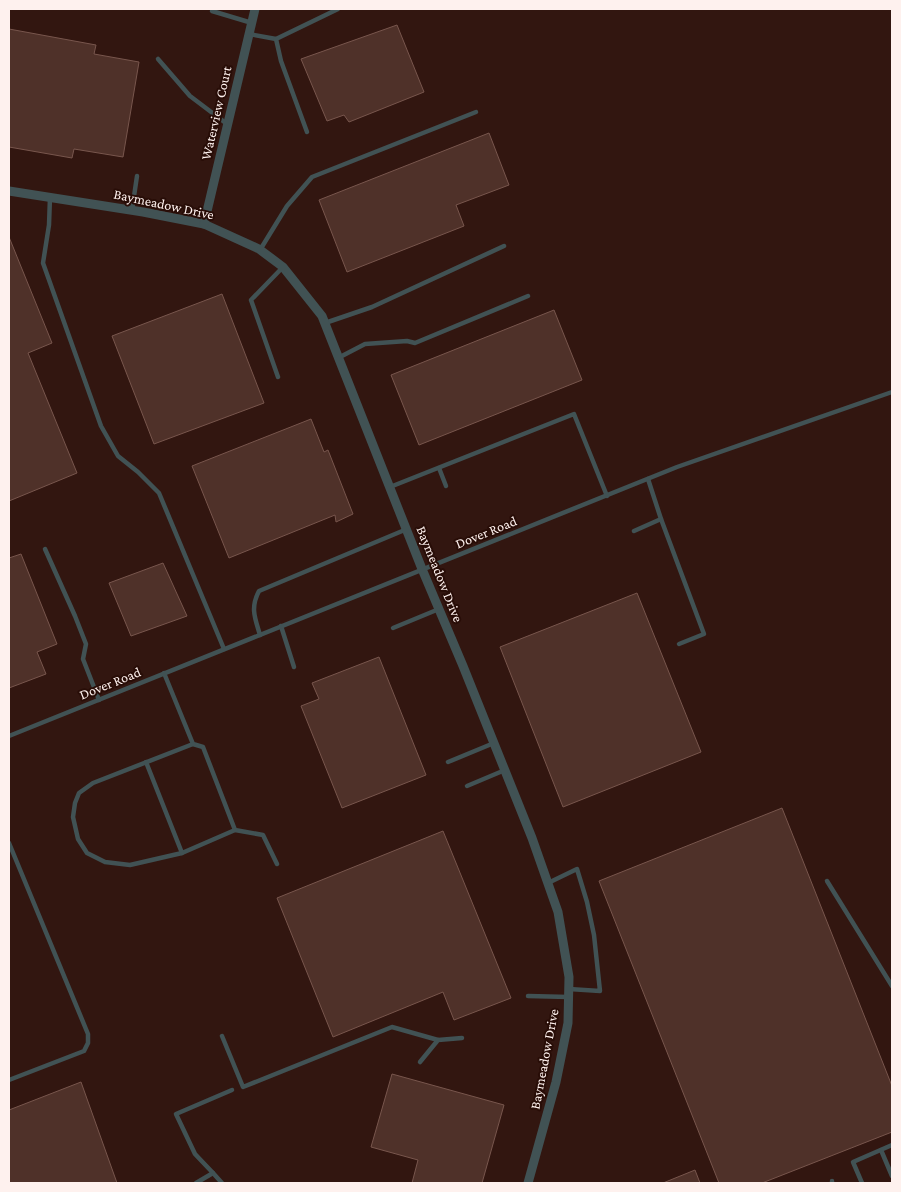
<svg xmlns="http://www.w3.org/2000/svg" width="901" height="1192" font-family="'Crimson Pro',serif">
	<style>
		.building { fill: #4f3129; stroke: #78564d }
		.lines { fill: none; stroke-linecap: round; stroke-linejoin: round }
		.service { stroke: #415254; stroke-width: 4.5 }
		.minor { stroke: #415254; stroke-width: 9 }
		.labels { text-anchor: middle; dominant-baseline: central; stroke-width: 4; stroke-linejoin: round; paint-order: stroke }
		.street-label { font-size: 14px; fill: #fef1ee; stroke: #280d07 }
	</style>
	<rect width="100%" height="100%" fill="#321610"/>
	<!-- building -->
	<g class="building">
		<path d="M397,25l27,67 -75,30 -5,-7 -17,6 -26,-62z"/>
		<path d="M9,29l87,16 -2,9 45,8 -16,95 -49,-8 -2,9 -63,-11z"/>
		<path d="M489,133l20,52 -53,20 8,21 -117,46 -28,-72z"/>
		<path d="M9,237l43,106 -24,10 49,120 -68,28z"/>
		<path d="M222,294l42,109 -110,41 -42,-108z"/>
		<path d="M554,310l28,70 -163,65 -28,-70z"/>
		<path d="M311,419l13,33 4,-2 25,64 -17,8 -1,-7 -106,43 -37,-92z"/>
		<path d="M21,554l36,90 -20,8 9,22 -37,14v-130z"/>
		<path d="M163,563l24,53 -56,20 -22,-53z"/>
		<path d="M637,593l64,159 -138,55 -63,-160z"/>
		<path d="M379,657l47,118 -84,33 -41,-102 18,-7 -7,-16z"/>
		<path d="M782,808l110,278v46l-130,51h-43l-120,-302z"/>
		<path d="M443,831l68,167 -57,22 -11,-28 -110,45 -56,-139z"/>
		<path d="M392,1074l112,31 -22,78h-70l6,-23 -47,-13z"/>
		<path d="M81,1082l36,101h-108v-73z"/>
		<path d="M695,1170l5,13h-37z"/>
	</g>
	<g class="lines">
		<!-- service -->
		<g class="service">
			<path d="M213,9l-1,2 40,12"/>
			<path d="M249,34l27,5"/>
			<path d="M158,59l32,37 37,28"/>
			<path d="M307,132l-26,-71 -5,-22 62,-30"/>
			<path d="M50,197l-1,28 -6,38 58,163 17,30 20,16 21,21 65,156"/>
			<path d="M132,210l5,-34"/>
			<path d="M260,250l27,-44 25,-29 164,-65"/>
			<path d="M325,323l47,-16 132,-61"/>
			<path d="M340,357l25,-13 42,-3 8,2 113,-47"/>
			<path d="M278,377l-27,-77 32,-33"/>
			<path d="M439,468l7,18"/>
			<path d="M390,487l184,-73 33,82"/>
			<path d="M661,519l43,115 -25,10"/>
			<path d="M634,531l27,-12 -13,-40"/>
			<path d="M45,549l30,67 11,28 -3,15 16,41"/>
			<path d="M281,626l13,41"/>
			<path d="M393,628l46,-19"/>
			<path d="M260,635c-5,-17 -10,-27 -1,-44l148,-62"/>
			<path d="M164,673l29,71 10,3 32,83 28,5 14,29"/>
			<path d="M9,736l668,-269 215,-75"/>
			<path d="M193,744l-100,39 -14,10 -4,10 -2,14 5,22 9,14 18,9 25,3 52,-12 53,-23"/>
			<path d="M146,762l36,91"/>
			<path d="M448,762l46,-19"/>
			<path d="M467,786l38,-16"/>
			<path d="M9,843l79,191v9l-4,8 -75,29"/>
			<path d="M827,881l65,105"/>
			<path d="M548,883l29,-14 10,33 7,33 6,56 -31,-2"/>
			<path d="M528,996l41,1"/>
			<path d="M222,1036l21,51 149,-60 46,13"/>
			<path d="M420,1062l18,-22 24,-2"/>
			<path d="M881,1150l11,26"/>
			<path d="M213,1173l9,10"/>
			<path d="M832,1181v2"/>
			<path d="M196,1183l17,-10 -18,-19 -19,-40 56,-24"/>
			<path d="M862,1183l-9,-21 39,-17"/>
		</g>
		<!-- minor -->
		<g class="minor">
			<path d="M9,191l134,21 61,12 55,25 24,18 39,49 100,253 41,97 69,172 26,74 11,65 -1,46 -12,59 -28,101"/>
			<path d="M204,224l51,-215"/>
		</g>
	</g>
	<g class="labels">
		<!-- street labels -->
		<g class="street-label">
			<text transform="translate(216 113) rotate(-77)">Waterview Court</text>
			<text transform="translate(164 204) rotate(12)">Baymeadow Drive</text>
			<text transform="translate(486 532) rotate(-22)">Dover Road</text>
			<text transform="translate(440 574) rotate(68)">Baymeadow Drive</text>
			<text transform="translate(110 683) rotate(-22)">Dover Road</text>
			<text transform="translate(544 1059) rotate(-79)">Baymeadow Drive</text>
		</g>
	</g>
	<!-- border -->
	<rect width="901" height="1192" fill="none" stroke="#fef1ee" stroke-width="20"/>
</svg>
